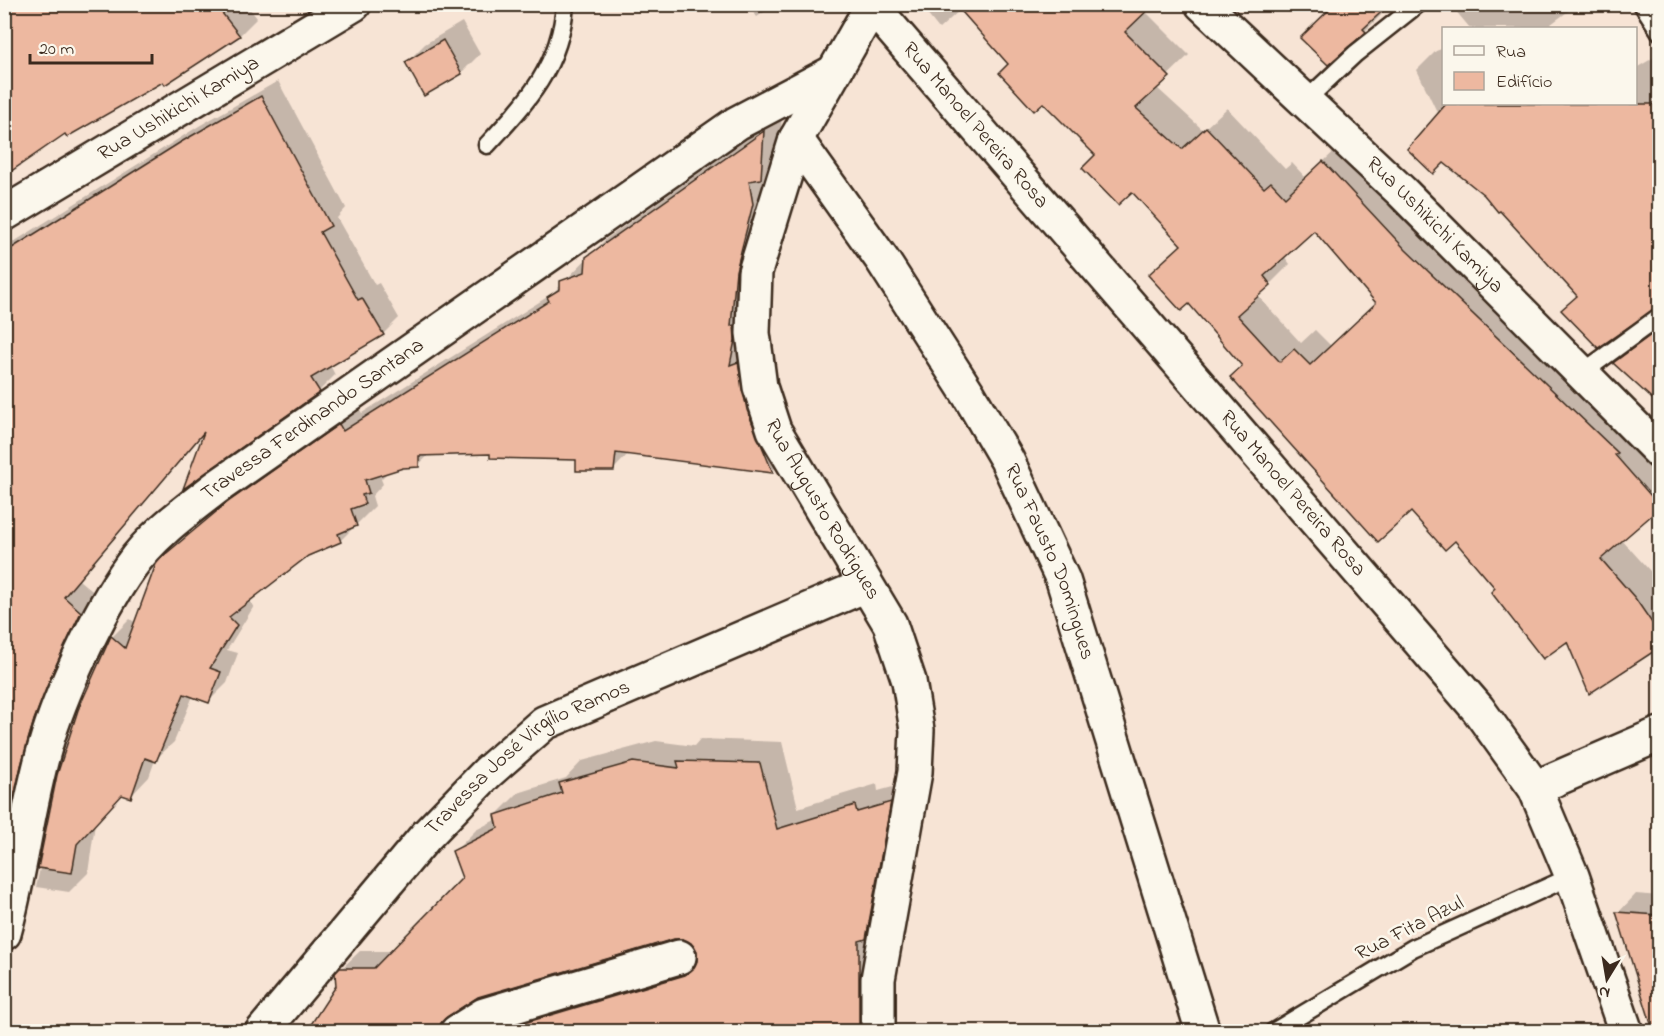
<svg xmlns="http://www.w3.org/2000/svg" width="1664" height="1036" font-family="'Indie Flower',sans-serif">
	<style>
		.shadow { fill: #0003; fill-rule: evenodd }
		.building { fill: #edb8a0; stroke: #3b2a1e; stroke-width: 1.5; fill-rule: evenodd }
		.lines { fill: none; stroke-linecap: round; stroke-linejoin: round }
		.lane-casing { stroke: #3b2a1e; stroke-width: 21 }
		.street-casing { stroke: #3b2a1e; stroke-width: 38 }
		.secondary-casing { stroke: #3b2a1e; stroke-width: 38 }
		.lane { stroke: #fbf7ec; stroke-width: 16 }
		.street { stroke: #fbf7ec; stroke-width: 33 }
		.secondary { stroke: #fbf7ec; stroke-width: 33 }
		.labels { text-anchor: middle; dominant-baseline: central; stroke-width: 5; stroke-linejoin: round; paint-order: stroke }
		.street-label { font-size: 21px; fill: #3b2a1e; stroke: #fbf7ec }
	</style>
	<rect width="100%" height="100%" fill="#f7e4d5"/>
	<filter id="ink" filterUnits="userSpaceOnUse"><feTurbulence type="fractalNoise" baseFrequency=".0167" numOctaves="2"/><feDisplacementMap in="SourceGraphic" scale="12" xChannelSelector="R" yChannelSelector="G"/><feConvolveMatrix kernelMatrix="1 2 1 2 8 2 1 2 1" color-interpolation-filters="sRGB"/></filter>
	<g filter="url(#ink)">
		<!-- shadow -->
		<g class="shadow">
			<path d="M4,4h242l11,14 -17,17 -75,48 -1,-3 -99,52z"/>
			<path d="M747,4h28l-18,13z"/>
			<path d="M919,4h232l-6,7 44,44 -33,32 47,43 24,-22 58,61 7,-6 14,15 38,-36 316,320v45l-39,32 39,43v65l-71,44 -21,-51 -71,-52 -42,-49 -44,-29 -167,-145 -62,-121 -221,-235 -22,20zM1314,229l64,73 -47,44 -16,-16 -14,13 -43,-47 32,-32 -6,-8z"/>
			<path d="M1450,4h128l-27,20 3,4h-84z"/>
			<path d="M1382,10l2,2 -19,19 -37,32z"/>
			<path d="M462,22l18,32 -19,19 -37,21 -17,-32 18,-18z"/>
			<path d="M1444,48v56h192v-36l24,-14v250l-7,2 -75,-11 -140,-181 -21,-44 19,-19z"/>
			<path d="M278,81l68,127 -9,10 38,67 4,-2 20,35 -16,16 -53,31 5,10 -16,16 -113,40 -127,149 18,15 -93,290v-637l195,-122z"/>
			<path d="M782,114l-3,45 -11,11 3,14 -23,125 43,144 -19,18 -143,-18 -15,16 -36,-11 -86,-6 -62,2 -12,11 -16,2 -15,6 -6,6 2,5 -11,12 3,10 -35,35 -33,13 -59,46 6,6 -27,44 11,3 -11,30 -19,19 -15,-6 -19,46 -19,18 -6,17 -18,19 -8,-3 -28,31 -7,49 -19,19 -33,-5 28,-134 48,-116 18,-18 6,4 27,-65 86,-74 109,-77 4,6 190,-119 54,-55z"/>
			<path d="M1660,326v77l-45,-40 19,-18z"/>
			<path d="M700,739l82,3 16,66 79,-24 1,7 33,-9 -25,250h-399l28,-21 184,-55v-4l-7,-10 -9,-5 -219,-59 -10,-26 22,-22 21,-11 -1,-4 22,-22 48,-15 16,-17 74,-20 38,5z"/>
			<path d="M1636,894l24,2v136h-7l-35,-119z"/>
			<path d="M360,951h33l43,81 -99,-46 4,-17z"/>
		</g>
		<!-- building -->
		<g class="building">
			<path d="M4,4h211l25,32 -75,49 -2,-3 -96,55 -2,-3 -61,42z"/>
			<path d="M955,4h199l-29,28 45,45 -34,31 46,41 24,-22 58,61 7,-6 14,15 38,-36 83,89 212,203 -3,2 44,50v4l-58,50 34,39 24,35v15l-70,46 -22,-52 -24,17 -52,-67 4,-4 -40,-47 -10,9 -34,-38 -33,30 -148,-165 12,-11 -53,-62 -8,7 -33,-36 33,-30 -49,-53 -14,13 -36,-37 13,-13 -52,-52 -9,8 -35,-38 9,-9zM1314,231l62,72 -66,62 -16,-16 -14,13 -43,-47 34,-30 -7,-9z"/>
			<path d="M1335,4h55l-27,25 3,3 -38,33 -28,-27z"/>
			<path d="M443,40l19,34 -38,22 -19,-34z"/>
			<path d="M261,96l70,130 -11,6 38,68 4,-2 22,37 -73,43 9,14 -137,97 21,-57 -140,165 17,15 -28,60 -19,48 -13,46 -17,77v-590l177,-111z"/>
			<path d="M1446,104h213v202l-61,42 -37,-38 16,-14 -77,-85 -2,1 -14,-17 -40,-32 -11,11 -26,-25z"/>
			<path d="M764,131l-3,48 -12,2 4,23 -17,67 -5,55 3,-1 1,15 -5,25 8,-3 9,48 26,63 -157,-20 -2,18h-38v-11l-86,-2v-4l-71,2v11l-16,1 -38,12 4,13 -7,2 3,9 -14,5 6,17 -19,8 3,8 -33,14 -79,61 8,8 -27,43 11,4 -12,31 -25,-9 -28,68 -11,-4 -14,40 -9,-3 -45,49 -5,29 -34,-5 19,-93 21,-65 33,-74 14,12 31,-84 6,-7 66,-55 111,-78 4,7 206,-130 -2,-4 13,-8v-8l25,-9 1,-15z"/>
			<path d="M1659,329v76l-46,-42z"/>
			<path d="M677,761l83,2 17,66 78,-24 2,7 34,-10 -25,137 -7,2v91h-365l191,-57 8,-6 4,-8v-9l-6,-9 -8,-4h-9l-196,58 -31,20 -6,6 -3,9h-132l30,-46 -1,-13 5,-5h34l88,-90 -10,-27 46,-23 -3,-13 67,-22 -3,-10 74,-21 46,6z"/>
			<path d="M1616,912l42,3 1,111 -7,1z"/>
		</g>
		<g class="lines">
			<defs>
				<g id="lane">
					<path d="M1642,4l18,28"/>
					<path d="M1305,101l50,-47 63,-50"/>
					<path d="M487,145c39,-42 74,-79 78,-141"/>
					<path d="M1582,373l78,-57"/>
					<path d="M1273,1032l140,-84 159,-72"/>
				</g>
				<g id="street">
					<path id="s1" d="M873,4l-77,135 -41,133 -2,61 7,54 14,43 116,194 19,57 8,49 -2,42 -37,207v53"/>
					<path id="s2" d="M872,6l606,703 57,79 37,88 54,156"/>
					<path id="s3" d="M796,139l87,122 86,134 38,65 56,120 140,452"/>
					<path d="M1535,788l125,-54"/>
					<path id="s4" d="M4,933c17,-61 23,-125 41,-186 15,-53 53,-135 85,-180 22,-32 56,-56 87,-80l520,-364 95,-50"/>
					<path id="s5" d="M262,1032l164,-196 61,-63 57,-50 322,-138"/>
					<path d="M457,1032l27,-17 195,-58"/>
				</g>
				<g id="secondary">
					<path id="s6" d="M1202,4l200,188 258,260"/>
					<path id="s7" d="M4,214l350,-210"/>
				</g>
			</defs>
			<!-- lane casing -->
			<use href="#lane" class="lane-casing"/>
			<!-- street casing -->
			<use href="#street" class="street-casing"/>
			<!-- secondary casing -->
			<use href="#secondary" class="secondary-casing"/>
			<!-- lane -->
			<use href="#lane" class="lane"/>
			<!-- street -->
			<use href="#street" class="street"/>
			<!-- secondary -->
			<use href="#secondary" class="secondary"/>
		</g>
	</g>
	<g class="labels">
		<!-- street labels -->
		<g class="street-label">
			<text stroke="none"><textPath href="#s7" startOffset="204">Rua Ushikichi Kamiya</textPath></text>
			<text stroke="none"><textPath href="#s2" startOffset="158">Rua Manoel Pereira Rosa</textPath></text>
			<text stroke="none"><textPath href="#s6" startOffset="321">Rua Ushikichi Kamiya</textPath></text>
			<text stroke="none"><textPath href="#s4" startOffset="626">Travessa Ferdinando Santana</textPath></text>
			<text stroke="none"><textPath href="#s2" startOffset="644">Rua Manoel Pereira Rosa</textPath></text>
			<text stroke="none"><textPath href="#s1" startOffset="548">Rua Augusto Rodrigues</textPath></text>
			<text stroke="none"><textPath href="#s3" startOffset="495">Rua Fausto Domingues</textPath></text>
			<text stroke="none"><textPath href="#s5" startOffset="386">Travessa José Virgílio Ramos</textPath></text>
			<text transform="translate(1410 929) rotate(-27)">Rua Fita Azul</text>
		</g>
	</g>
	<!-- margin -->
	<rect width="1664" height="1036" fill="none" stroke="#fbf7ec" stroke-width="24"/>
	<rect x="12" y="12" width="1640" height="1012" fill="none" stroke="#3b2a1e" stroke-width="2" filter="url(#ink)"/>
	<!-- legend -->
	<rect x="1442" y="27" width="195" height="78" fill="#fbf7ec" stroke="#aea59a" stroke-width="1.5"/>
	<rect x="1454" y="46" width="30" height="9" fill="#fbf7ec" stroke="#aea59a" stroke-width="1.5"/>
	<text x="1496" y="57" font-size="18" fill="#3b2a1e">Rua</text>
	<rect x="1454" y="72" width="30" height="18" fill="#edb8a0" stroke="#aea59a" stroke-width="1.5"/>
	<text x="1496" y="87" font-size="18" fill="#3b2a1e">Edifício</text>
	<!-- north arrow -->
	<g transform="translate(1607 979) rotate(191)" stroke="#fbf7ec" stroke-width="4.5" paint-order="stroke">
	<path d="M0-4.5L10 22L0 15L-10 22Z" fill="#3b2a1e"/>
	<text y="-9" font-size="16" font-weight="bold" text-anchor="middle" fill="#3b2a1e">N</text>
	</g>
	<!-- scale -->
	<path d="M30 54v9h122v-9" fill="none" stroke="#3b2a1e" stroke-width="3"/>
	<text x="39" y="54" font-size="18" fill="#3b2a1e" stroke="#fbf7ec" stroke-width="4.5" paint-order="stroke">20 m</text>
</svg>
